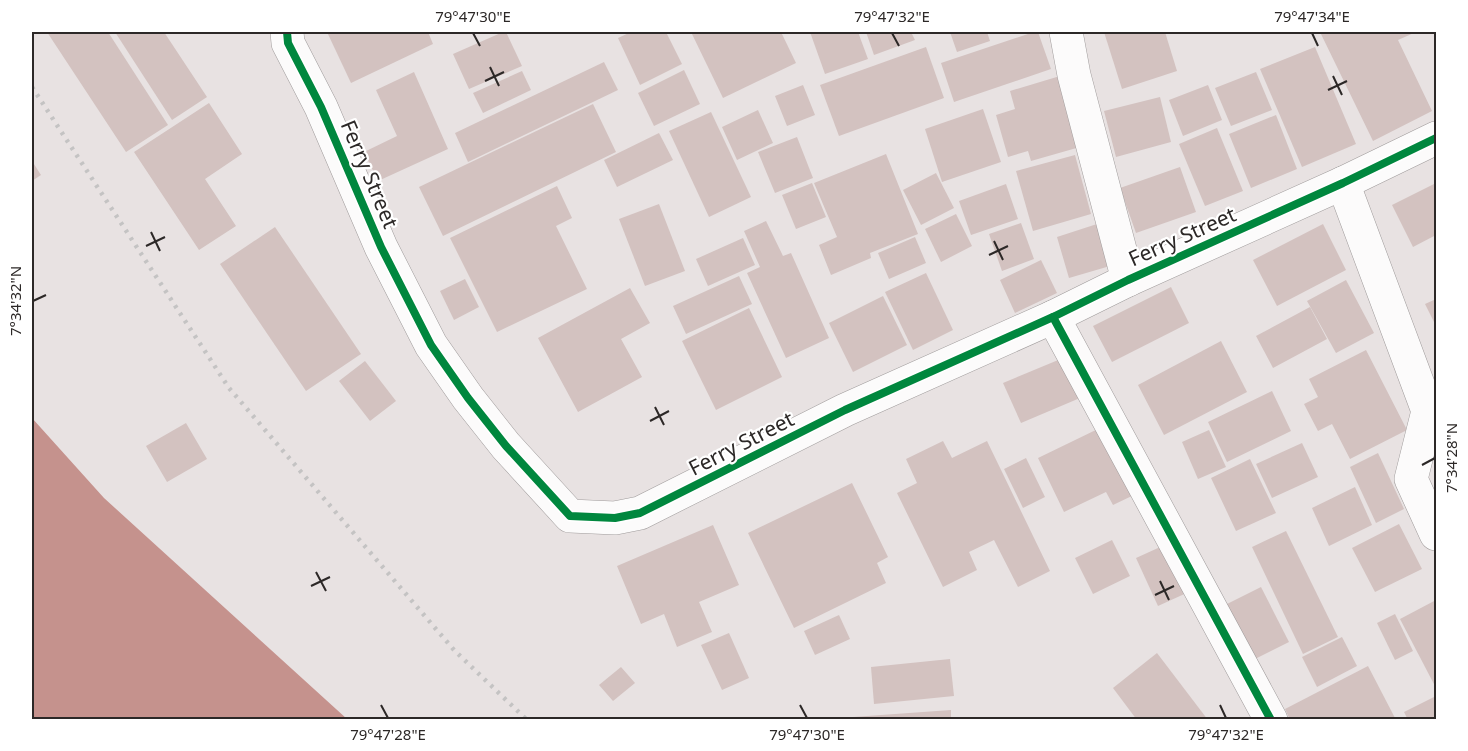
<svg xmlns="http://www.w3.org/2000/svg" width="1468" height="751" font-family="'Noto Sans',sans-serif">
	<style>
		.water { fill: #c5928d }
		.building { fill: #d3c2c0 }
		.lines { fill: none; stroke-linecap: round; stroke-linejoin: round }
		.minor-casing { stroke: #9f9b9b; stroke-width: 34 }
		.minor { stroke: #fcfbfb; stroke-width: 33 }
		.rail { stroke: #c4c3c3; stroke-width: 4.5; stroke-dasharray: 3 6; stroke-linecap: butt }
		.cycleway-casing { stroke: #fff; stroke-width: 11 }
		.cycleway { stroke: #00873e; stroke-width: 8 }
		.ticks { fill: none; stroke: #2c2827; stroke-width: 2 }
		.labels { text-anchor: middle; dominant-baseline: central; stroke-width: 4.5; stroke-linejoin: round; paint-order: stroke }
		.street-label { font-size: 21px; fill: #2c2827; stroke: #fff }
		.neatline { fill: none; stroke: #2c2827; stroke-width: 2 }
		.ticks-label { font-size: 15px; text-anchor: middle; fill: #2c2827 }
	</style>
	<rect width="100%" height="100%" fill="#e8e2e2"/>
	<!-- water -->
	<path class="water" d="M32,418l72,80 243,221h-315z"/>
	<!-- building -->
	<g class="building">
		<path d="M47,32h61l60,93 -42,27z"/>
		<path d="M115,32h49l43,65 -35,23z"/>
		<path d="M327,32h101l5,12 -82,39z"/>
		<path d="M503,32h3l16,34 -53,23 -16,-35z"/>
		<path d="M631,32h35l16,32 -42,21 -22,-47z"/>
		<path d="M691,32h90l15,31 -73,35z"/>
		<path d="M810,32h48l10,27 -43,15z"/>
		<path d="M866,32h45l4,8 -41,15z"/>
		<path d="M950,32h37l3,9 -33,11z"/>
		<path d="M1034,32h4l13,37 -97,33 -13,-39z"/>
		<path d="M1104,32h61l12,39 -55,18z"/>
		<path d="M1320,32h96l-18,8 34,71 -59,30z"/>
		<path d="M926,47l18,51 -105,38 -19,-51z"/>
		<path d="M1315,47l41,97 -54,23 -42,-98z"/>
		<path d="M604,62l14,28 -150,72 -13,-29z"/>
		<path d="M684,70l16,34 -46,22 -16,-33z"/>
		<path d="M522,71l9,19 -48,23 -10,-20z"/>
		<path d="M414,72l34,77 -70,32 -14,-29 33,-16 -21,-46z"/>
		<path d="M1256,72l16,38 -41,16 -16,-38z"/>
		<path d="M1060,76l20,71 -49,14 -3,-10 -20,6 -12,-42 19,-6 -5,-18z"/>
		<path d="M803,85l12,30 -28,11 -12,-30z"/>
		<path d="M1208,85l14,35 -39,16 -14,-36z"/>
		<path d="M1160,97l11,45 -55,15 -12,-46z"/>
		<path d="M209,103l33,51 -37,25 31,47 -37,24 -65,-98z"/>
		<path d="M593,104l23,48 -173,84 -24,-49z"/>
		<path d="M983,109l18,53 -59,20 -17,-53z"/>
		<path d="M758,110l15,33 -36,17 -15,-33z"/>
		<path d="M711,112l40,85 -42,20 -40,-86z"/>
		<path d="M1276,115l21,54 -46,19 -22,-54z"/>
		<path d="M1217,128l26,63 -38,15 -26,-62z"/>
		<path d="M659,133l14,27 -56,27 -13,-27z"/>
		<path d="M797,137l16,41 -38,15 -17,-41z"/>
		<path d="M886,154l32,80 -48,19 1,5 -40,17 -12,-30 18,-8 -23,-54z"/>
		<path d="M1075,155l16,59 -58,17 -17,-60z"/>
		<path d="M32,161l9,14 -9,6z"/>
		<path d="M1180,167l16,45 -60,21 -16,-45z"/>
		<path d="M936,173l18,35 -33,17 -18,-35z"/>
		<path d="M812,183l14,34 -30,12 -14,-34z"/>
		<path d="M1436,183v52l-23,12 -21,-42z"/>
		<path d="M1006,184l12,35 -47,16 -12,-34z"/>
		<path d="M557,186l15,32 -16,8 31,63 -90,43 -47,-94z"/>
		<path d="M659,204l26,67 -40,15 -26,-67z"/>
		<path d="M956,214l16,32 -31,16 -16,-33z"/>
		<path d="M766,221l17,35 8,-3 38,85 -43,20 -39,-85 13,-6 -16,-36z"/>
		<path d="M1021,223l13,36 -32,12 -13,-37z"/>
		<path d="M1097,224l13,42 -41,12 -12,-41z"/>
		<path d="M1323,224l23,46 -69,36 -24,-46z"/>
		<path d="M275,227l86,127 -55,37 -86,-127z"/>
		<path d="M915,237l11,26 -37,16 -11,-26z"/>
		<path d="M743,238l12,27 -47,21 -12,-27z"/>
		<path d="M1041,260l16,33 -42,20 -15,-33z"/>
		<path d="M926,273l27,57 -40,20 -28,-58z"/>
		<path d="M739,276l13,28 -66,30 -13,-28z"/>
		<path d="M465,279l14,28 -25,13 -14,-29z"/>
		<path d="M1346,280l28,53 -38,20 -29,-52z"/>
		<path d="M1171,287l18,36 -77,39 -19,-36z"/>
		<path d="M630,288l20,35 -29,16 21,38 -64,35 -40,-74z"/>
		<path d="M883,296l24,49 -54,27 -24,-49z"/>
		<path d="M1436,299v27l-11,-22z"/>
		<path d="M1310,307l17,32 -54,29 -17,-32z"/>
		<path d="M749,308l33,69 -66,33 -34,-69z"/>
		<path d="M1221,341l26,51 -83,43 -26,-50z"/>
		<path d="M1366,350l41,80 -57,29 -18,-35 -14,7 -14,-27 14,-7 -9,-18z"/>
		<path d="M1063,358l17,40 -59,25 -18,-40z"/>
		<path d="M365,361l31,40 -26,20 -31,-40z"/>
		<path d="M1272,391l19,40 -64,31 -19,-40z"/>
		<path d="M186,423l21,36 -40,23 -21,-36z"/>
		<path d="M1104,426l32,68 -23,11 -7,-13 -42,20 -26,-54z"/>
		<path d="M1209,430l17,37 -28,12 -16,-37z"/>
		<path d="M943,441l9,17 35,-17 63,130 -32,16 -24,-47 -25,12 8,18 -34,17 -46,-94 20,-10 -11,-24z"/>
		<path d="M1302,443l16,34 -46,21 -16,-34z"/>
		<path d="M1378,453l26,56 -28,14 -26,-56z"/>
		<path d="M1026,458l19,39 -22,11 -19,-39z"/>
		<path d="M1250,459l26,54 -40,18 -25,-53z"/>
		<path d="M852,483l36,74 -11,6 9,20 -92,45 -46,-95z"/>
		<path d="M1355,487l17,38 -43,21 -17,-38z"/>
		<path d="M1399,524l23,45 -47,23 -23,-44z"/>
		<path d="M713,525l26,60 -40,17 13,30 -35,15 -13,-33 -23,10 -24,-58z"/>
		<path d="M1286,531l52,106 -35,17 -51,-107z"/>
		<path d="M1112,540l18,36 -37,18 -18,-36z"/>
		<path d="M1169,543l22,48 -33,15 -22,-48z"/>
		<path d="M1261,587l28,55 -40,20 -28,-55z"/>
		<path d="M1436,600v88l-36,-69z"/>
		<path d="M1395,614l18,37 -18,9 -18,-37z"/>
		<path d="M839,615l11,24 -35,16 -11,-24z"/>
		<path d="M729,633l20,45 -27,12 -21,-45z"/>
		<path d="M1342,637l15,29 -40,21 -15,-30z"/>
		<path d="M1157,653l51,67h-71l-24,-32z"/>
		<path d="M950,659l4,37 -80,8 -3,-37z"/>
		<path d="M1368,666l27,52 -3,2h-102l-5,-11z"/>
		<path d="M621,667l14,16 -22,18 -14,-16z"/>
		<path d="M1436,696v24h-28l-4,-8z"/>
		<path d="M951,710v10h-98v-3z"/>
	</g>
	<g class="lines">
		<defs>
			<g id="minor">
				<path d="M287,32l1,11 33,64 60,140 50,98 37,53 38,48 64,70 45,2 25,-5 205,-103 208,-93 75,-37 215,-97 93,-45"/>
				<path d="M1066,32l8,43 54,205"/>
				<path d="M1343,183l85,228 -17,68 25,55"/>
				<path d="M1053,317l218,403"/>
			</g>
		</defs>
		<!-- minor casing -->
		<use href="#minor" class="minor-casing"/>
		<!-- minor -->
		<use href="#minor" class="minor"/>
		<!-- rail -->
		<path class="rail" d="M32,87l197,301 225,262 73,70"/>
		<defs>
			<g id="cycleway">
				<path d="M287,32l1,11 33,64 60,140 50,98 37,53 38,48 64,70 45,2 25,-5 205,-103 208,-93 75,-37 215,-97 93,-45"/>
				<path d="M1053,317l218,403"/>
			</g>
		</defs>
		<!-- cycleway casing -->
		<use href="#cycleway" class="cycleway-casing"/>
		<!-- cycleway -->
		<use href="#cycleway" class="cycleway"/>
	</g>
	<!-- ticks -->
	<path class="ticks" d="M473,33l7,13M892,33l7,13M1312,33l6,13M490,67l9,19M1333,76l9,19M485,81l19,-9M1328,90l19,-9M151,232l9,19M994,241l9,19M146,246l19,-9M989,255l19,-9M33,301l13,-6M655,407l9,18M650,421l19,-10M1422,465l13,-7M316,572l10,19M1160,581l9,19M311,586l19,-9M1155,595l19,-9M381,705l7,13M800,705l7,13M1220,705l6,13"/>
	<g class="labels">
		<!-- street labels -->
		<g class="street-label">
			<text transform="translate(370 174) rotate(67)">Ferry Street</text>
			<text transform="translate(1182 236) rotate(-24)">Ferry Street</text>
			<text transform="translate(741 443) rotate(-27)">Ferry Street</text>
		</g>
	</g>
	<!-- border -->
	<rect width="1468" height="751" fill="none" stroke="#ffffff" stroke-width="66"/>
	<rect x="33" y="33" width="1402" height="685" class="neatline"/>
	<g class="ticks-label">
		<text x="473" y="22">79°47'30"E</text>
		<text x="892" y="22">79°47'32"E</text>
		<text x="1312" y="22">79°47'34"E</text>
		<text transform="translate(16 301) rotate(-90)" y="5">7°34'32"N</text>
		<text transform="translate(1452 458) rotate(-90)" y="5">7°34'28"N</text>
		<text x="388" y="740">79°47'28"E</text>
		<text x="807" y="740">79°47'30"E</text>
		<text x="1226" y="740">79°47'32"E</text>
	</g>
</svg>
